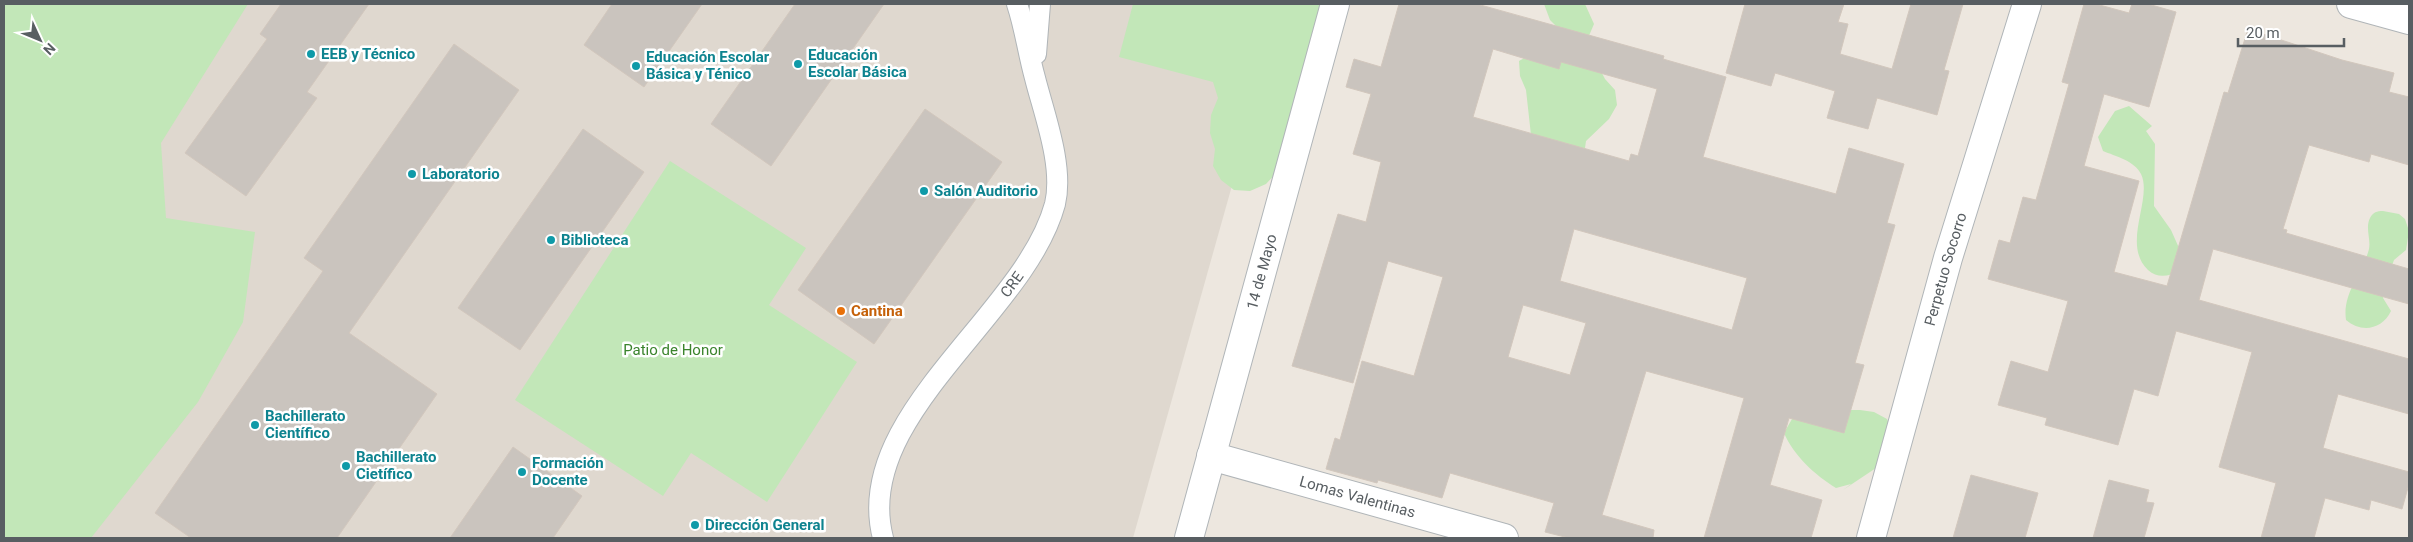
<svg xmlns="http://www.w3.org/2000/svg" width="2413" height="542" font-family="Roboto,sans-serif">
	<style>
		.education { fill: #dfd8cf }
		.green { fill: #c2e7b8 }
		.building { fill: #cac4be; stroke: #d2c7bd; fill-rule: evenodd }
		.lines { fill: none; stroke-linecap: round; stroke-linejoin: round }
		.lane-casing { stroke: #b0b5b8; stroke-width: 22 }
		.street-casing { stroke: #b0b5b8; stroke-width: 30 }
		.lane { stroke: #fff; stroke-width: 20 }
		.street { stroke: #fff; stroke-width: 28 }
		.culture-dot { fill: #0f9aa8; stroke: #fff; stroke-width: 2 }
		.food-dot { fill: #e8710a; stroke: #fff; stroke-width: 2 }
		.labels { text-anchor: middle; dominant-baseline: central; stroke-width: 5; stroke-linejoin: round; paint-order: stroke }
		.culture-label { font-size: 15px; font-weight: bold; fill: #0d838f; stroke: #fff; text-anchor: start }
		.street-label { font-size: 15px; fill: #585e62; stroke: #fff }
		.food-label { font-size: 15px; font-weight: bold; fill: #c56008; stroke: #fff; text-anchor: start }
		.park-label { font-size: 15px; fill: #3b842d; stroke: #fff }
	</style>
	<rect width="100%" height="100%" fill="#ede7df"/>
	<!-- education -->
	<path class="education" d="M4,4h1279l-150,534h-1129z"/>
	<!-- green -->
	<g class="green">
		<path d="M4,4h244l-87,139 5,75 89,14 -12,90 -45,80 -107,136h-87z"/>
		<path d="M1133,4h195l-50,167 -12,13 -16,7 -16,-1 -13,-10 -8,-14 2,-17 -5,-16 1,-18 7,-17 -5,-16 -94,-25z"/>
		<path d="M1544,4h41l9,20 -6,14 -27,-7 -11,-11z"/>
		<path d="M1591,52l14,27 10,11 2,15 -8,14 -23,22 -1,7 -15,6 -39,-19 -5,-45 -6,-14 -1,-15 12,-7z"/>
		<path d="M2129,106l23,20 -6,5 9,13 -1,62 17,24 12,27 -3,14c-11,5 -22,8 -32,-1 -27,-26 5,-71 -7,-96 -6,-13 -26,-18 -38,-23l-5,-14 17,-26z"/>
		<path d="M670,161l136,87 -37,57 88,57 -90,140 -76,-49 -28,43 -148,-96z"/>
		<path d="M2383,211l16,3 6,5 4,12 -3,19 -12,10 -8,22 -3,16 8,13c-9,19 -30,22 -45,9 -4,-27 17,-47 23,-71 2,-10 -4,-21 1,-31 3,-6 7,-7 13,-7z"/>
		<path d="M1830,410h30l14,2 13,7 6,15 -11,30 -39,26 8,-6 -15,4c-21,-13 -42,-32 -52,-55l8,-14z"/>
	</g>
	<!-- building -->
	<g class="building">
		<path d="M281,4h88l-62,88 10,6 -71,98 -61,-43 82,-114 -7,-5z"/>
		<path d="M612,4h90l-58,83 -60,-42z"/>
		<path d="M795,4h89l-113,162 -60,-42z"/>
		<path d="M1399,4h78l187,52 -1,3 63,18 -23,80 133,37 13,-46 55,16 -17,59 8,2 -40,138 9,2 -20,68 -55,-15 -19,67 52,15 -11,38h-107l40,-140 -98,-27 -44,144 52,15 -1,8h-84l-24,-6 9,-29 -104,-30 -8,25 -64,-18 -1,3 -51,-14 9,-31 5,2 22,-79 52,15 29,-99 -55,-16 -35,122 -61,-17 46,-152 28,8 15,-60 -28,-8 18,-60 -25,-7 8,-28 27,8zM1493,49l66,20 2,-7 96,27 -19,67 -7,-2 -2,7 -156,-44zM1574,229l173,49 -15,52 -172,-49zM1523,305l63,18 -16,52 -62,-18z"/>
		<path d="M1745,4h99l-6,18 10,2 -8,30 52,15 19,-65h52l-19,66 5,1 -12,44 -60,-17 -9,31 -41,-11 8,-27 -60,-18 -4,13 -45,-13z"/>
		<path d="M2084,4h12l33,9 3,-9h16l28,8 -27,95 -45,-13 -20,72 55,15 -25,91 53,14 57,-194 4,1 20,-64 94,31 52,13 -5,19 20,5v68l-38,-11 -2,8 -60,-17 -26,84 4,1 -1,3 123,36v35l-196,-55 -14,51 210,59v55l-71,-20 -15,54 86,24v12l-7,25 -31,-9 -2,10 -44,-12 -11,40h-53l15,-55 -57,-16 33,-115 -76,-21 -18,65 -24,-7 -16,56 -73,-20 2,-7 -49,-13 13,-44 37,11 20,-71 -80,-22 11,-39 11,3 13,-46 13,3 33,-116 -7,-2z"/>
		<path d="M454,44l65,46 -170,243 88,61 -100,144h-146l-36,-25 168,-242 -19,-13z"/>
		<path d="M925,109l77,53 -128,182 -76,-54z"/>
		<path d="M583,129l61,43 -124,178 -62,-42z"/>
		<path d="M513,447l69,49 -29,42h-103z"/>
		<path d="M1971,475l67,18 -13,45h-72z"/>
		<path d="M2109,480l40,10 -3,12 8,1 -10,35h-51z"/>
	</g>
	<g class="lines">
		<defs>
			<g id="lane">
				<path d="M1036,54l4,-50"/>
				<path id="s1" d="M883,538c-32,-122 142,-223 172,-334 9,-38 -11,-90 -20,-126 -7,-25 -10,-50 -18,-74"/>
			</g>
			<g id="street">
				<path d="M2351,4l58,16"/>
				<path id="s2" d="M1211,456l293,82"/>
				<path id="s3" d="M1189,538l146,-534"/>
				<path id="s4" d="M1871,538l77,-280 79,-254"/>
			</g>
		</defs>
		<!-- lane casing -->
		<use href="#lane" class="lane-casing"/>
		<!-- street casing -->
		<use href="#street" class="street-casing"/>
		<!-- lane -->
		<use href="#lane" class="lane"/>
		<!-- street -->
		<use href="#street" class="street"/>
	</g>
	<!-- markers -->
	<g class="culture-dot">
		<circle cx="311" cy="54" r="5"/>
		<circle cx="798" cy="64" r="5"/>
		<circle cx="636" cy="66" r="5"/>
		<circle cx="412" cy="174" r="5"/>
		<circle cx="924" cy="191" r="5"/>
		<circle cx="551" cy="240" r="5"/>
		<circle cx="255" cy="425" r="5"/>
		<circle cx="346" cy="466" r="5"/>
		<circle cx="522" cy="472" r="5"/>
		<circle cx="695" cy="525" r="5"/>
	</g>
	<circle class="food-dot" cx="841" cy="311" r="5"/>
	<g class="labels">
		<!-- culture labels -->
		<g class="culture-label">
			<text x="321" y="54">EEB y Técnico</text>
			<text x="808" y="55">Educación<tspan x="808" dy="17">Escolar Básica</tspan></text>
			<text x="646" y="57">Educación Escolar<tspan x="646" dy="17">Básica y Ténico</tspan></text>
			<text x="422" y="174">Laboratorio</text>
			<text x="934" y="191">Salón Auditorio</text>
			<text x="561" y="240">Biblioteca</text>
			<text x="265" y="416">Bachillerato<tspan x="265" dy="17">Científico</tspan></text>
			<text x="356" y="457">Bachillerato<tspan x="356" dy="17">Cietífico</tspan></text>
			<text x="532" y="463">Formación<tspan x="532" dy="17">Docente</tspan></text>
			<text x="705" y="525">Dirección General</text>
		</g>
		<!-- street labels -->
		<g class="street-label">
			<text stroke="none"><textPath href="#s4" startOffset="279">Perpetuo Socorro</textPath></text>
			<text stroke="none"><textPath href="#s3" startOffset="276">14 de Mayo</textPath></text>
			<text stroke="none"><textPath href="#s1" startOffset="295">CRE</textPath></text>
			<text stroke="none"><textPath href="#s2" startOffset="152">Lomas Valentinas</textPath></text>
		</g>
		<!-- food labels -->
		<g class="food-label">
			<text x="851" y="311">Cantina</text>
		</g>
		<!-- park labels -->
		<g class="park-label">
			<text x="673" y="350">Patio de Honor</text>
		</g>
	</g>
	<!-- border -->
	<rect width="2413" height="542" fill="none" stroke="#585e62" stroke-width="10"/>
	<!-- north arrow -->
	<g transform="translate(40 40) rotate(134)" stroke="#ffffff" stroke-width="4" paint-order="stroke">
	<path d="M0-4L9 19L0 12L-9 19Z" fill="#585e62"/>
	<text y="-8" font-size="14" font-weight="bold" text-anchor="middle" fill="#585e62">N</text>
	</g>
	<!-- scale -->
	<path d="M2238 38v8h106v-8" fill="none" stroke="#585e62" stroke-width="2.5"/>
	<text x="2246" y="38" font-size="15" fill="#585e62" stroke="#ffffff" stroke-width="4" paint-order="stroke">20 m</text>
</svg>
